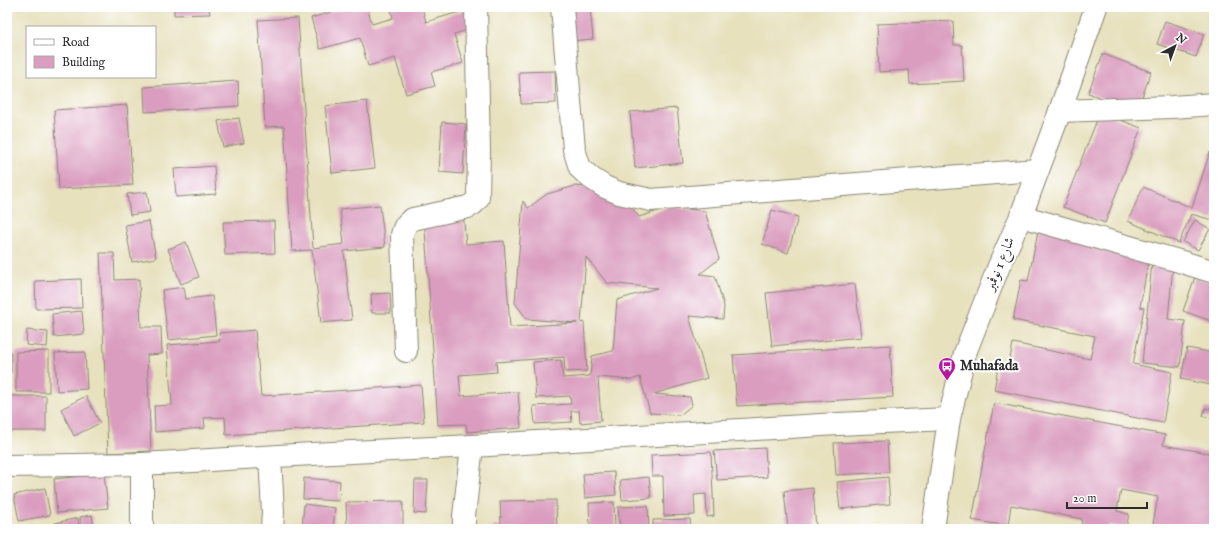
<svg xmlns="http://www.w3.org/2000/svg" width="1221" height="536" font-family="'IM FELL English',Amiri,serif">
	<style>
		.building { fill: #da9dbf }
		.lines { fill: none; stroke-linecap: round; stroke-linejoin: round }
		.street-casing { stroke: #898674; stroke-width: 24 }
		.secondary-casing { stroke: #898674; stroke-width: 24 }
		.street { stroke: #fff; stroke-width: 22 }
		.secondary { stroke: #fff; stroke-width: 22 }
		.labels { text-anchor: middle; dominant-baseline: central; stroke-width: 4; stroke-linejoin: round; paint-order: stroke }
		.street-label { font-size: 14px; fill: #2b2b2b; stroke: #fff }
		.poi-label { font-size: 14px; font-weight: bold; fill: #2b2b2b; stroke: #fff; text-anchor: start }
	</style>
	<rect width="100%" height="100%" fill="#fff"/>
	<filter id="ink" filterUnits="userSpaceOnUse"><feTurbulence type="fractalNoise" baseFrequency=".025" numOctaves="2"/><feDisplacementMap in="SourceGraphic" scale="8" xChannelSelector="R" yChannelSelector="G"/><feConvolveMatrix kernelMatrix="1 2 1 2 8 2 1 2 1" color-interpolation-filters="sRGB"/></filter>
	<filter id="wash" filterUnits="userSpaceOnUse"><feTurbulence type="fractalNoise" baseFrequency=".012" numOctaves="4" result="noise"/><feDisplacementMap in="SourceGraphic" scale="16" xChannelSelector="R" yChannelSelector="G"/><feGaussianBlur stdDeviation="0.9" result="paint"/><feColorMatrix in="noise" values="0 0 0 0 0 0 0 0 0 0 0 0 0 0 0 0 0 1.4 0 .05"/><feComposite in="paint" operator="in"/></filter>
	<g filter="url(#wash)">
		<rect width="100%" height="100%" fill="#e7e1be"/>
		<g id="blocks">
			<!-- building -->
			<g class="building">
				<path d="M174,7h35l1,7 -36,1z"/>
				<path d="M348,7h19l5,17 21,-6 -3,-11h32l4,15 40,-12 5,19 -17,5 9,29 -32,9 4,14 -29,8 -11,-36 -27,8 -8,-28 -40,11 -9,-31z"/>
				<path d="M567,7h23l3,32 -24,2z"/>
				<path d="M298,18l15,230 31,-4 -4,-35 40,-4 5,42 -41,4 8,69 -31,3 -9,-73 -20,1 -8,-125 -19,1 -7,-107z"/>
				<path d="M953,21l1,24h8l2,36 -54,3 -1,-14 -30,2 -2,-48z"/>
				<path d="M1165,21l39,13 -8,23 -39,-13z"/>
				<path d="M1103,54l48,18 -14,39 -49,-18z"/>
				<path d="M555,71l1,32 -35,1 -2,-32z"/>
				<path d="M238,81l1,25 -94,6 -1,-25z"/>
				<path d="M367,101l8,67 -43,5 -7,-67z"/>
				<path d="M127,105l6,80 -74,4 -5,-79z"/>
				<path d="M677,108l6,55 -48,5 -5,-56z"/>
				<path d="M1100,112l41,16 -36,95 -42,-16z"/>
				<path d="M239,118l5,25 -21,4 -5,-26z"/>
				<path d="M442,122l24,2 -3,50 -24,-2z"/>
				<path d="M1210,152h4v67h-5l-18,-5 -12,29 -51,-22 15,-34 49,21z"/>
				<path d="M214,166l2,28 -40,3 -2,-28z"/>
				<path d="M575,186l43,4 21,27 31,-10 35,4 14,48 -19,15 15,2 9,30 -1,13 -34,-3 18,62 -53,16 36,3 2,8 -12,10 -30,-2 -10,-36 -9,3 -33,-3 3,44 -21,2 -1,-12h-8l1,11 -37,2 -2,-18 38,-2 -1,-8 -34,2 -3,-36 28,-2 2,18 27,-2 2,-20 21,-5 4,-51 40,-12 -50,-5 -21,-26 -5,66 3,-1 3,49 -22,1 -1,-15 -68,5 1,10 -38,3 2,21 57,-4 3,36 -54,4 -1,-8 -28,1 -14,-210 39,-3 3,32 38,-3 6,86 67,-4 -50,-4 -12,-16 8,-102 5,7 19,-14z"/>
				<path d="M147,192l3,20 -20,3 -3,-21z"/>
				<path d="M772,210l26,7 -10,36 -26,-9z"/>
				<path d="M1195,220l15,9 -12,21 -15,-8z"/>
				<path d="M149,221l7,37 -24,4 -7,-37z"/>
				<path d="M274,221l1,32 -50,2 -2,-33z"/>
				<path d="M1039,226l112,22 -11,59 4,1 -11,56 39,8 -9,51 -169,-33 4,-22 10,1 5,-26 77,16 5,-23 -82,-16 8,-40 7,1z"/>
				<path d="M186,242l13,35 -18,7 -13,-35z"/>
				<path d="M100,253h14l1,27 24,-1 2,48h20l1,27 -15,1 4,96 -43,2z"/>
				<path d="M1153,253l21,2 -6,64 17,2 -5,46 -38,-4z"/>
				<path d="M1195,277l19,7v38l-31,-11z"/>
				<path d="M81,279l1,29 -46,1 -1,-28z"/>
				<path d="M855,284l6,53 -89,9 -6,-53z"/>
				<path d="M184,287l2,12 26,-3 4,39 -48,5 -6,-50z"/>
				<path d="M390,293l1,20h-19l-1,-19z"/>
				<path d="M82,311l2,23 -30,3 -2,-23z"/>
				<path d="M27,330l21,2 -1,15 -21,-2z"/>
				<path d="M255,330l6,66 160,-11 3,37 -198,13 -1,-18 -21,1 1,10 -50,4 -1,-26 18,-1 -5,-60 53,-4 -1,-8z"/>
				<path d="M1213,336l1,38 -3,11 -30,-6 6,-31 23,4z"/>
				<path d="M890,345l3,52 -156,9 -4,-51z"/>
				<path d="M49,351v41h-33v-40z"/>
				<rect x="7" y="352" width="4" height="20"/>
				<path d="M85,352l2,37 -30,2 -2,-38z"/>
				<rect x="7" y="396" width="39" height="35"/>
				<path d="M86,396l14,27 -26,13 -13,-27z"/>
				<path d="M994,403l171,32 -2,10 51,9v37l-2,11 2,1v26h-11l-11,-2v2h-40l6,-32 -37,-7 -4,21 12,3 -3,14 -17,-3 -1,4h-21l-6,-1 1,-9 -71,-14 -3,21 -36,-6z"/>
				<path d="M1205,408l9,2v9l-11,-3z"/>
				<path d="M887,441l2,31 -53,3 -2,-32z"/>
				<path d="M765,448l2,29 -50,3 -3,-29z"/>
				<path d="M711,452l3,64 -7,1 -1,-23 -12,1 1,20 -31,1 -1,-40h-11l-1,-21z"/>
				<path d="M614,472l2,23 -31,3 -2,-24z"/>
				<path d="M104,474l4,34 -51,5 -3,-34z"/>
				<path d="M649,477l2,21 -29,2 -2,-20z"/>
				<path d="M888,477l2,27 -50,5 -3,-27z"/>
				<path d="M304,478l36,3 -1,20 -36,-2z"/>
				<path d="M415,480h13l-2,34 -12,-1z"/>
				<path d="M45,488l5,27 -31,6 -5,-26z"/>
				<path d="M813,488l3,41h-28l-4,-38z"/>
				<path d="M556,500l1,29h-65v-3h9l-1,-25z"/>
				<path d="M403,501v28h-56l-1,-27z"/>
				<path d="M614,502l1,27h-25l-1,-26z"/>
				<path d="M304,504l31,4 -2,21h-31z"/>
				<path d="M648,506l1,23h-29l-2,-22z"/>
				<path d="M92,515l2,14h-12l-2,-12z"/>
				<path d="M78,518l2,11h-24l-1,-6z"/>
				<path d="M690,519l1,10h-38v-9z"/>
			</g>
		</g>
	</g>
	<g filter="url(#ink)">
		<use href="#blocks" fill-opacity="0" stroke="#898674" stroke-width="1"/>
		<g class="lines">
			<defs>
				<g id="street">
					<path d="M562,7l12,142 6,19 11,10 14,9 14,6 32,7 386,-30"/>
					<path d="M1060,111l112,-4 42,-3"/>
					<path d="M1021,216l158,45 35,11"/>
					<path d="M406,351l-4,-116c2,-8 4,-12 11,-16l55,-12 5,-3 5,-6 1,-46 -3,-145"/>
					<path d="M270,457l3,55 -1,17"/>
					<path d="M7,466l135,-2 170,-10 160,-8 366,-22 111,-5"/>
					<path d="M142,529v-65"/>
					<path d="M464,529v-13l8,-70"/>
				</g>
				<path id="secondary" d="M933,529l16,-110 16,-66 34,-87 22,-50 39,-105 36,-104"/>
			</defs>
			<!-- street casing -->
			<use href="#street" class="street-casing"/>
			<!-- secondary casing -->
			<use href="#secondary" class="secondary-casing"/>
			<!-- street -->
			<use href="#street" class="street"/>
			<!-- secondary -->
			<use href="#secondary" class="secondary"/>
		</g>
	</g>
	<!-- icons -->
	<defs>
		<symbol id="bus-pin" viewBox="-11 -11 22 30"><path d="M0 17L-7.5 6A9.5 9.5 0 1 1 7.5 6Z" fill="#b5179e" stroke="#fff"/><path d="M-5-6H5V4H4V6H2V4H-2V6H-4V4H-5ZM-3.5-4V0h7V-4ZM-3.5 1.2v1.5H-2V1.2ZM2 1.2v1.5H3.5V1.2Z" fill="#fff"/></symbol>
	</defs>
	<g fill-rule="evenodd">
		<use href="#bus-pin" x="937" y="356" width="20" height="27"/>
	</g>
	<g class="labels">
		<!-- street labels -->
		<g class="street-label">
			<text transform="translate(1000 264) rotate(-68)">شارع 1 نوفمبر</text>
		</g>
		<!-- poi labels -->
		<g class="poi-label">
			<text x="960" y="366">Muhafada</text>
		</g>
	</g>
	<!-- margin -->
	<rect width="1221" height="536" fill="none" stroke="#fff" stroke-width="24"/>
	<!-- legend -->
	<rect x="26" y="26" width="130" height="52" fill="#ffffff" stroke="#aaaaaa"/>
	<rect x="34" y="39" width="20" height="6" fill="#ffffff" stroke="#aaaaaa"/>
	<text x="62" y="46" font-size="12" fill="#2b2b2b">Road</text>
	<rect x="34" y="56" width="20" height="12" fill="#da9dbf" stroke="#aaaaaa"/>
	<text x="62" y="66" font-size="12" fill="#2b2b2b">Building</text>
	<!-- north arrow -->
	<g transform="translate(1175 46) rotate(41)" stroke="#ffffff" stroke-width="3" paint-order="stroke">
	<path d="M0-3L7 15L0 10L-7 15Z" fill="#2b2b2b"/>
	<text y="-6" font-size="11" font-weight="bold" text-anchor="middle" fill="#2b2b2b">N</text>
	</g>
	<!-- scale -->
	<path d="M1067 502v6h80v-6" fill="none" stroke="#2b2b2b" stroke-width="2"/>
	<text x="1073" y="502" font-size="12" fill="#2b2b2b" stroke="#ffffff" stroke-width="3" paint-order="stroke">20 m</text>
</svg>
